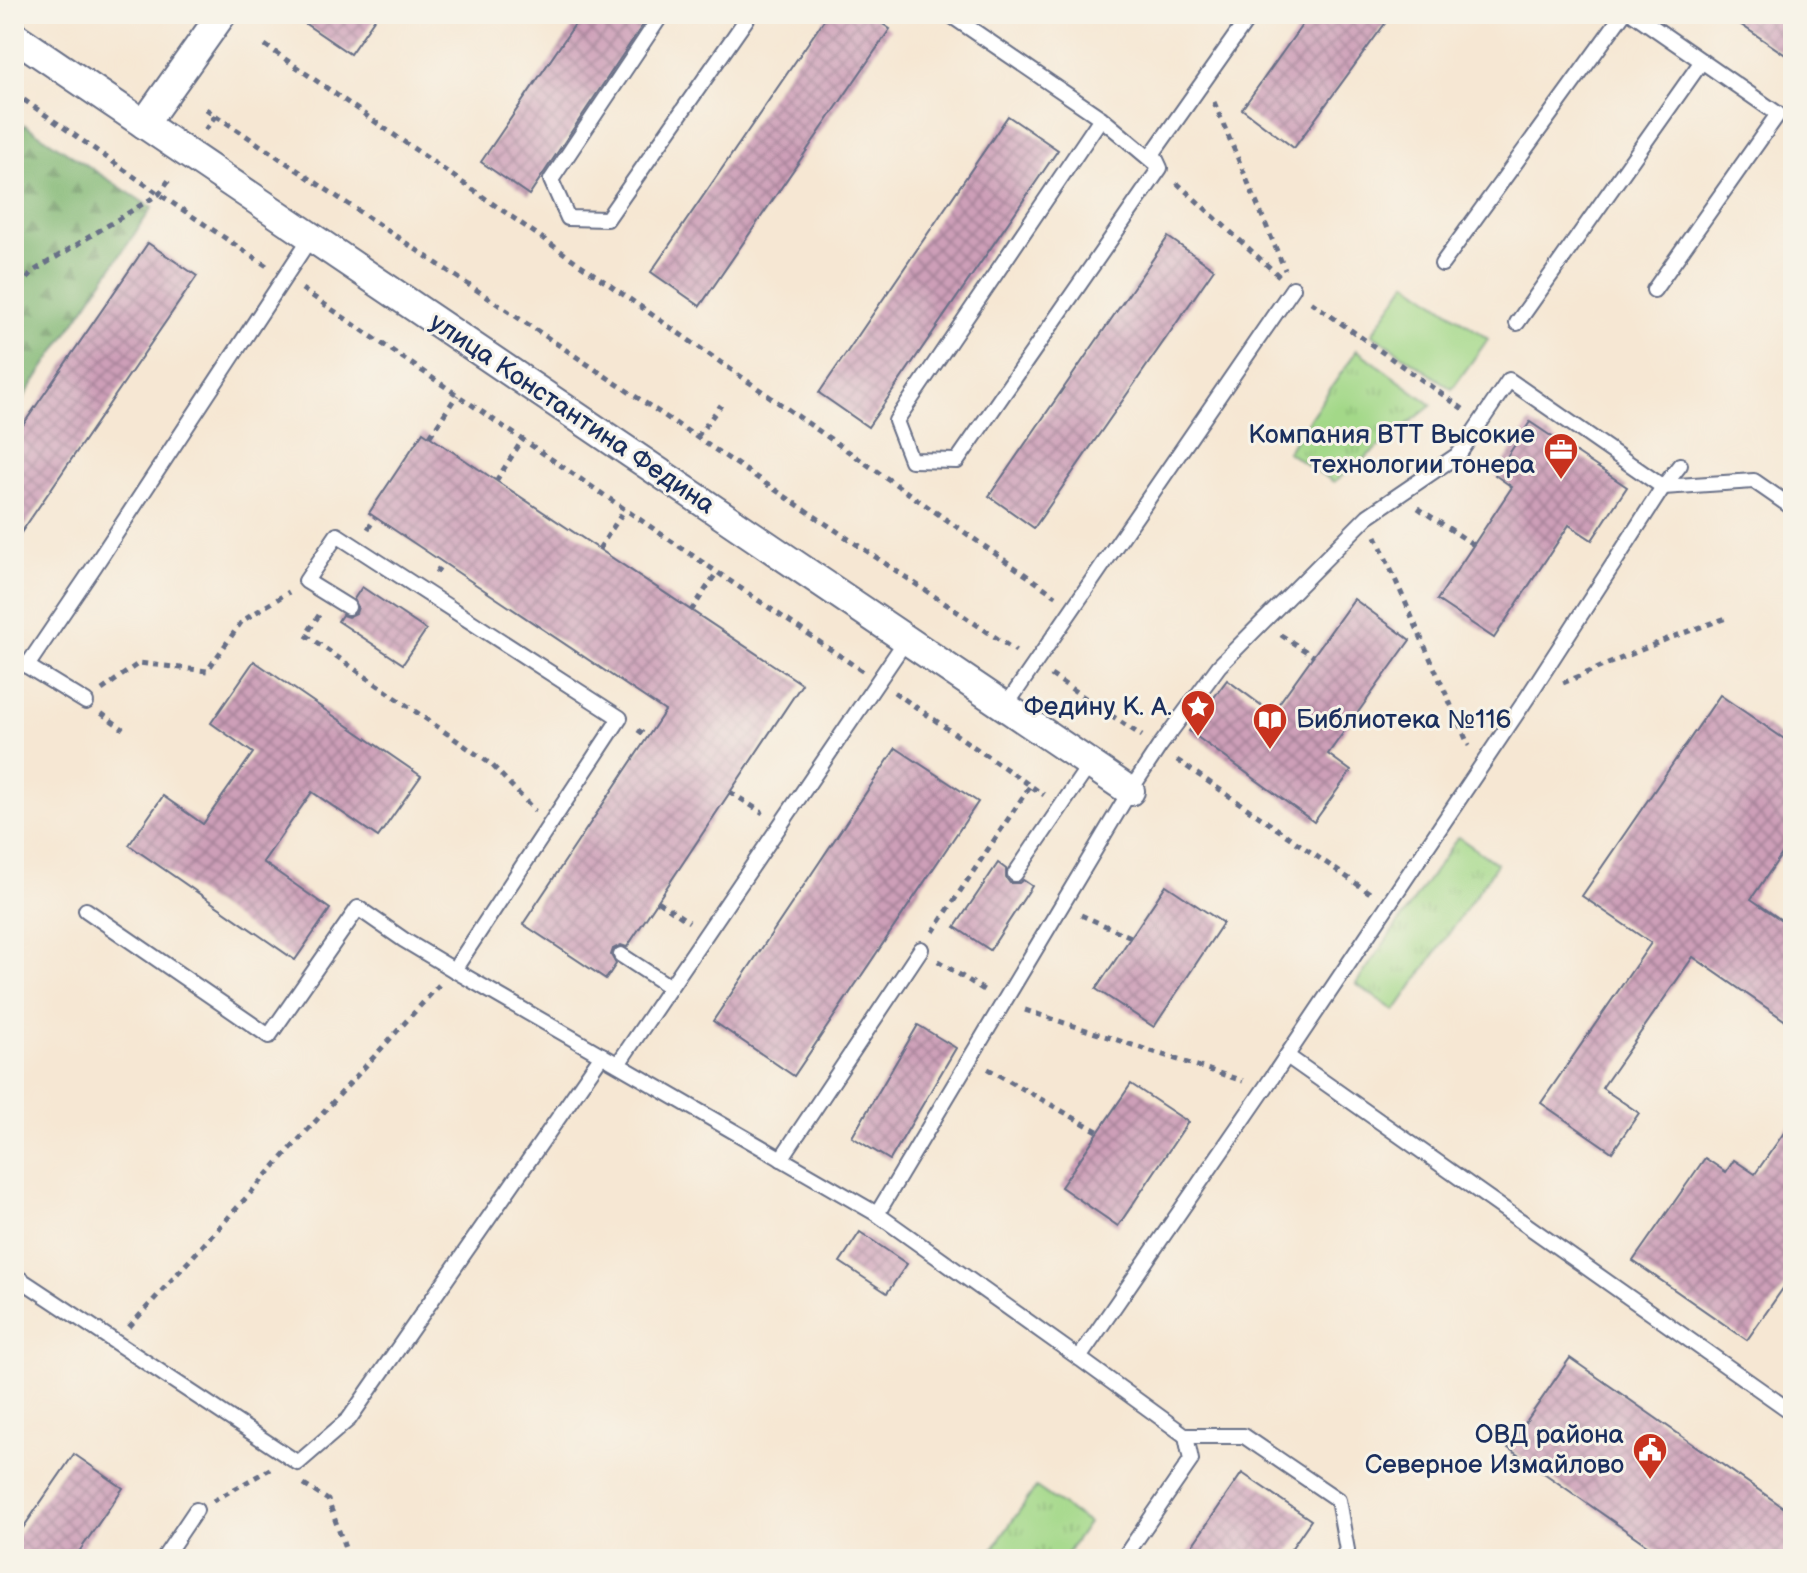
<svg xmlns="http://www.w3.org/2000/svg" width="1807" height="1573" font-family="'Balsamiq Sans',sans-serif">
	<style>
		.grass { fill: url(#grass-tufts); stroke: #5f8473; stroke-width: 2 }
		.forest { fill: url(#forest-firs); stroke: #4e7469; stroke-width: 2 }
		.pitch { fill: #a3d888; stroke: #5f8473; stroke-width: 2 }
		.building { fill: url(#building-cross-hatch) }
		.lines { fill: none; stroke-linecap: round; stroke-linejoin: round }
		.service-casing { stroke: #686f87; stroke-width: 18 }
		.minor-casing { stroke: #686f87; stroke-width: 32 }
		.path { stroke: #686f87; stroke-width: 5; stroke-dasharray: 6 6; stroke-linecap: butt }
		.service { stroke: #fff; stroke-width: 14 }
		.minor { stroke: #fff; stroke-width: 28 }
		.labels { text-anchor: middle; dominant-baseline: central; stroke-width: 6; stroke-linejoin: round; paint-order: stroke }
		.street-label { font-size: 26px; fill: #1b2f5e; stroke: #f7f3e8 }
		.poi-label { font-size: 26px; fill: #1b2f5e; stroke: #f7f3e8; text-anchor: end }
	</style>
	<defs>
		<pattern id="grass-tufts" width="24" height="20" patternUnits="userSpaceOnUse" patternTransform="scale(2)"><rect width="24" height="20" fill="#a3d888"/><path d="M3 7l-1-3M5 7V3M7 7l1-3M15 17l-1-3M17 17v-4M19 17l1-3" fill="none" stroke="#8cba78"/></pattern>
		<pattern id="forest-firs" width="22" height="20" patternUnits="userSpaceOnUse" patternTransform="scale(2)"><rect width="22" height="20" fill="#82b874"/><path d="M5 1l3.5 6h-7zM16 11l3.5 6h-7z" fill="#6a9662"/></pattern>
		<pattern id="building-cross-hatch" width="8" height="8" patternUnits="userSpaceOnUse" patternTransform="scale(2)"><rect width="8" height="8" fill="#cd9fb8"/><path d="M0 0l8 8M0 8l8-8" fill="none" stroke="#a68299"/></pattern>
	</defs>
	<rect width="100%" height="100%" fill="#f7f3e8"/>
	<filter id="ink" filterUnits="userSpaceOnUse"><feTurbulence type="fractalNoise" baseFrequency=".0125" numOctaves="2"/><feDisplacementMap in="SourceGraphic" scale="16" xChannelSelector="R" yChannelSelector="G"/><feConvolveMatrix kernelMatrix="1 2 1 2 8 2 1 2 1" color-interpolation-filters="sRGB"/></filter>
	<filter id="wash" filterUnits="userSpaceOnUse"><feTurbulence type="fractalNoise" baseFrequency=".006" numOctaves="4" result="noise"/><feDisplacementMap in="SourceGraphic" scale="32" xChannelSelector="R" yChannelSelector="G"/><feGaussianBlur stdDeviation="1.8" result="paint"/><feColorMatrix in="noise" values="0 0 0 0 0 0 0 0 0 0 0 0 0 0 0 0 0 1.4 0 .05"/><feComposite in="paint" operator="in"/></filter>
	<g filter="url(#wash)">
		<rect width="100%" height="100%" fill="#f6e7d3"/>
		<!-- grass -->
		<g class="grass">
			<path d="M1357,350l75,55 -98,77 -47,-30z"/>
			<path d="M1458,837l39,27 -102,147 -39,-27z"/>
			<path d="M1036,1487l52,36 -25,36h-77z"/>
		</g>
		<!-- forest -->
		<path class="forest" d="M25,125l127,83 -138,204v-270z"/>
		<!-- pitch -->
		<path class="pitch" d="M1407,282l81,57 -36,50 -80,-55z"/>
		<g id="blocks">
			<!-- building -->
			<g class="building">
				<path d="M291,14h87l-28,40z"/>
				<path d="M582,14h68l-121,181 -48,-33z"/>
				<path d="M828,14h40l22,15 -190,277 -49,-34z"/>
				<path d="M1310,14h82l-98,134 -52,-39z"/>
				<path d="M1725,14h68v46z"/>
				<path d="M1008,116l50,34 -190,277 -49,-34z"/>
				<path d="M1168,237l46,32 -180,259 -45,-32z"/>
				<path d="M148,243l49,33 -183,267v-105z"/>
				<path d="M1530,422l97,65 -35,53 -23,-15 -75,113 -57,-38 75,-113 -17,-12z"/>
				<path d="M423,432l379,252 -175,263 -6,-2 -8,4 -2,6 5,9 -10,15 -83,-55 142,-213 -296,-198z"/>
				<path d="M362,587l64,43 -23,34 -65,-43 4,-6 6,2 8,-4 2,-6 -4,-8z"/>
				<path d="M1354,599l56,41 -82,114 23,17 -37,51 -125,-91 38,-51 45,33z"/>
				<path d="M254,661l167,115 -43,61 -66,-45 -49,70 67,47 -35,51 -166,-115 34,-49 40,28 50,-71 -42,-30z"/>
				<path d="M1720,695l73,50v93l-42,61 42,29v98l-100,-69 -91,131 37,25 -27,39 -71,-49 110,-160 -69,-47z"/>
				<path d="M896,748l82,54 -184,274 -81,-55z"/>
				<path d="M998,863l8,6v9l4,5h9l4,-3 9,6 -42,64 -35,-23z"/>
				<path d="M1166,885l57,38 -69,104 -58,-38z"/>
				<path d="M918,1025l38,23 -66,112 -38,-23z"/>
				<path d="M1131,1084l57,38 -70,104 -57,-39z"/>
				<path d="M1793,1120v154l-46,66 -114,-79 72,-103 21,14 8,-12 21,14z"/>
				<path d="M860,1232l47,32 -20,29 -47,-31z"/>
				<path d="M1570,1358l223,156v45h-126l-159,-111z"/>
				<path d="M74,1454l49,34 -49,71h-60v-18z"/>
				<path d="M1242,1473l69,47 -27,39h-101z"/>
			</g>
		</g>
	</g>
	<g filter="url(#ink)">
		<use href="#blocks" fill-opacity="0" stroke="#686f87" stroke-width="2"/>
		<g class="lines">
			<defs>
				<g id="service">
					<path d="M662,14l-111,166 17,38 39,1 143,-205"/>
					<path d="M949,14l152,104 56,47"/>
					<path d="M1634,14l144,100 -124,176"/>
					<path d="M1101,118l-205,303 15,39 46,1 203,-293 -7,-15 98,-139"/>
					<path d="M1442,264l181,-250"/>
					<path d="M1517,323l185,-262"/>
					<path d="M348,607l-42,-26 31,-46 283,183 -166,252"/>
					<path d="M14,659l13,7 67,-99 217,-330"/>
					<path d="M27,666l59,36"/>
					<path d="M1005,707l288,-419"/>
					<path d="M1015,874l75,-110"/>
					<path d="M86,910l183,126 89,-128 46,32 50,30 423,244 202,144 186,-270 262,-390 136,-211 17,-22"/>
					<path d="M621,955l49,32"/>
					<path d="M1287,1056l506,357"/>
					<path d="M618,1064l288,-424"/>
					<path d="M781,1159l140,-210"/>
					<path d="M877,1214l253,-423 29,-44 60,-81 149,-150 91,-62 50,-74 154,107 91,-6 39,27"/>
					<path d="M14,1275l284,188 51,-44 253,-364"/>
					<path d="M1079,1358l107,78h58l94,64 9,50 -6,9"/>
					<path d="M163,1559l33,-49"/>
					<path d="M1123,1559l68,-99 -5,-24"/>
				</g>
				<g id="minor">
					<path d="M14,36l1116,755"/>
					<path d="M144,124l78,-110"/>
				</g>
			</defs>
			<!-- service casing -->
			<use href="#service" class="service-casing"/>
			<!-- minor casing -->
			<use href="#minor" class="minor-casing"/>
			<!-- path -->
			<g class="path">
				<path d="M265,45l791,551"/>
				<path d="M14,93l145,101 108,72"/>
				<path d="M1214,102l71,168"/>
				<path d="M206,109l810,542"/>
				<path d="M205,130l11,-15"/>
				<path d="M1177,183l102,93"/>
				<path d="M302,289l560,382"/>
				<path d="M14,299l18,-27 127,-78 12,-17"/>
				<path d="M1311,302l152,107"/>
				<path d="M430,436l27,-41"/>
				<path d="M697,437l24,-32"/>
				<path d="M496,481l27,-42"/>
				<path d="M1418,508l56,37"/>
				<path d="M368,529l7,-11"/>
				<path d="M1376,536l93,210"/>
				<path d="M599,549l26,-40"/>
				<path d="M436,573l7,-11"/>
				<path d="M691,611l26,-39"/>
				<path d="M319,615l-13,20 186,130 43,46"/>
				<path d="M1281,635l32,21"/>
				<path d="M1051,675l91,61"/>
				<path d="M1563,683l104,-44 59,-21"/>
				<path d="M102,690l37,-27 68,8 35,-50 47,-29"/>
				<path d="M894,692l150,103"/>
				<path d="M101,713l22,16"/>
				<path d="M638,730l10,7"/>
				<path d="M1177,760l193,133"/>
				<path d="M730,792l33,21"/>
				<path d="M658,901l31,21"/>
				<path d="M1081,915l50,22"/>
				<path d="M933,932l97,-146"/>
				<path d="M938,961l49,31"/>
				<path d="M1025,1010l218,71"/>
				<path d="M988,1069l111,63"/>
				<path d="M129,1327l310,-342"/>
				<path d="M304,1485l24,15 21,59"/>
				<path d="M213,1501l57,-32"/>
			</g>
			<!-- service -->
			<use href="#service" class="service"/>
			<!-- minor -->
			<use href="#minor" class="minor"/>
		</g>
	</g>
	<!-- icons -->
	<defs>
		<symbol id="office-pin" viewBox="-11 -11 22 30"><path d="M0 17L-7.5 6A9.5 9.5 0 1 1 7.5 6Z" fill="#c8321e" stroke="#f7f3e8"/><path d="M-6-3h4V-5.5h4V-3h4V5H-6ZM-1-4.5V-3h2v-1.5ZM-6 0V1H6V0Z" fill="#fff"/></symbol>
		<symbol id="sight-pin" viewBox="-11 -11 22 30"><path d="M0 17L-7.5 6A9.5 9.5 0 1 1 7.5 6Z" fill="#c8321e" stroke="#f7f3e8"/><path d="M0-6L1.8-2.2L6-1.7L2.9 1.2L3.7 5.4L0 3.3L-3.7 5.4L-2.9 1.2L-6-1.7L-1.8-2.2Z" fill="#fff"/></symbol>
		<symbol id="library-pin" viewBox="-11 -11 22 30"><path d="M0 17L-7.5 6A9.5 9.5 0 1 1 7.5 6Z" fill="#c8321e" stroke="#f7f3e8"/><path d="M-6-4Q-3-5.5-.7-3.5V5Q-3 3-6 4ZM6-4Q3-5.5 .7-3.5V5Q3 3 6 4Z" fill="#fff"/></symbol>
		<symbol id="civic-pin" viewBox="-11 -11 22 30"><path d="M0 17L-7.5 6A9.5 9.5 0 1 1 7.5 6Z" fill="#c8321e" stroke="#f7f3e8"/><path d="M-.6-6.5H3V-4.5H.6V-3L4-1V1h2V6H-6V1h2V-1L-.6-3ZM-1.2 2.5V6h2.4V2.5Z" fill="#fff"/></symbol>
	</defs>
	<g fill-rule="evenodd">
		<use href="#office-pin" x="1541" y="430" width="40" height="54"/>
		<use href="#sight-pin" x="1178" y="687" width="40" height="54"/>
		<use href="#library-pin" x="1250" y="700" width="40" height="54"/>
		<use href="#civic-pin" x="1630" y="1430" width="40" height="54"/>
	</g>
	<g class="labels">
		<!-- street labels -->
		<g class="street-label">
			<text transform="translate(572 414) rotate(34)">улица Константина Федина</text>
		</g>
		<!-- poi labels -->
		<g class="poi-label">
			<text x="1535" y="435">Компания ВТТ Высокие<tspan x="1535" dy="30">технологии тонера</tspan></text>
			<text x="1172" y="707">Федину К. А.</text>
			<text x="1296" y="720" text-anchor="start">Библиотека №116</text>
			<text x="1624" y="1435">ОВД района<tspan x="1624" dy="30">Северное Измайлово</tspan></text>
		</g>
	</g>
	<!-- margin -->
	<rect width="1807" height="1573" fill="none" stroke="#f7f3e8" stroke-width="48"/>
</svg>
